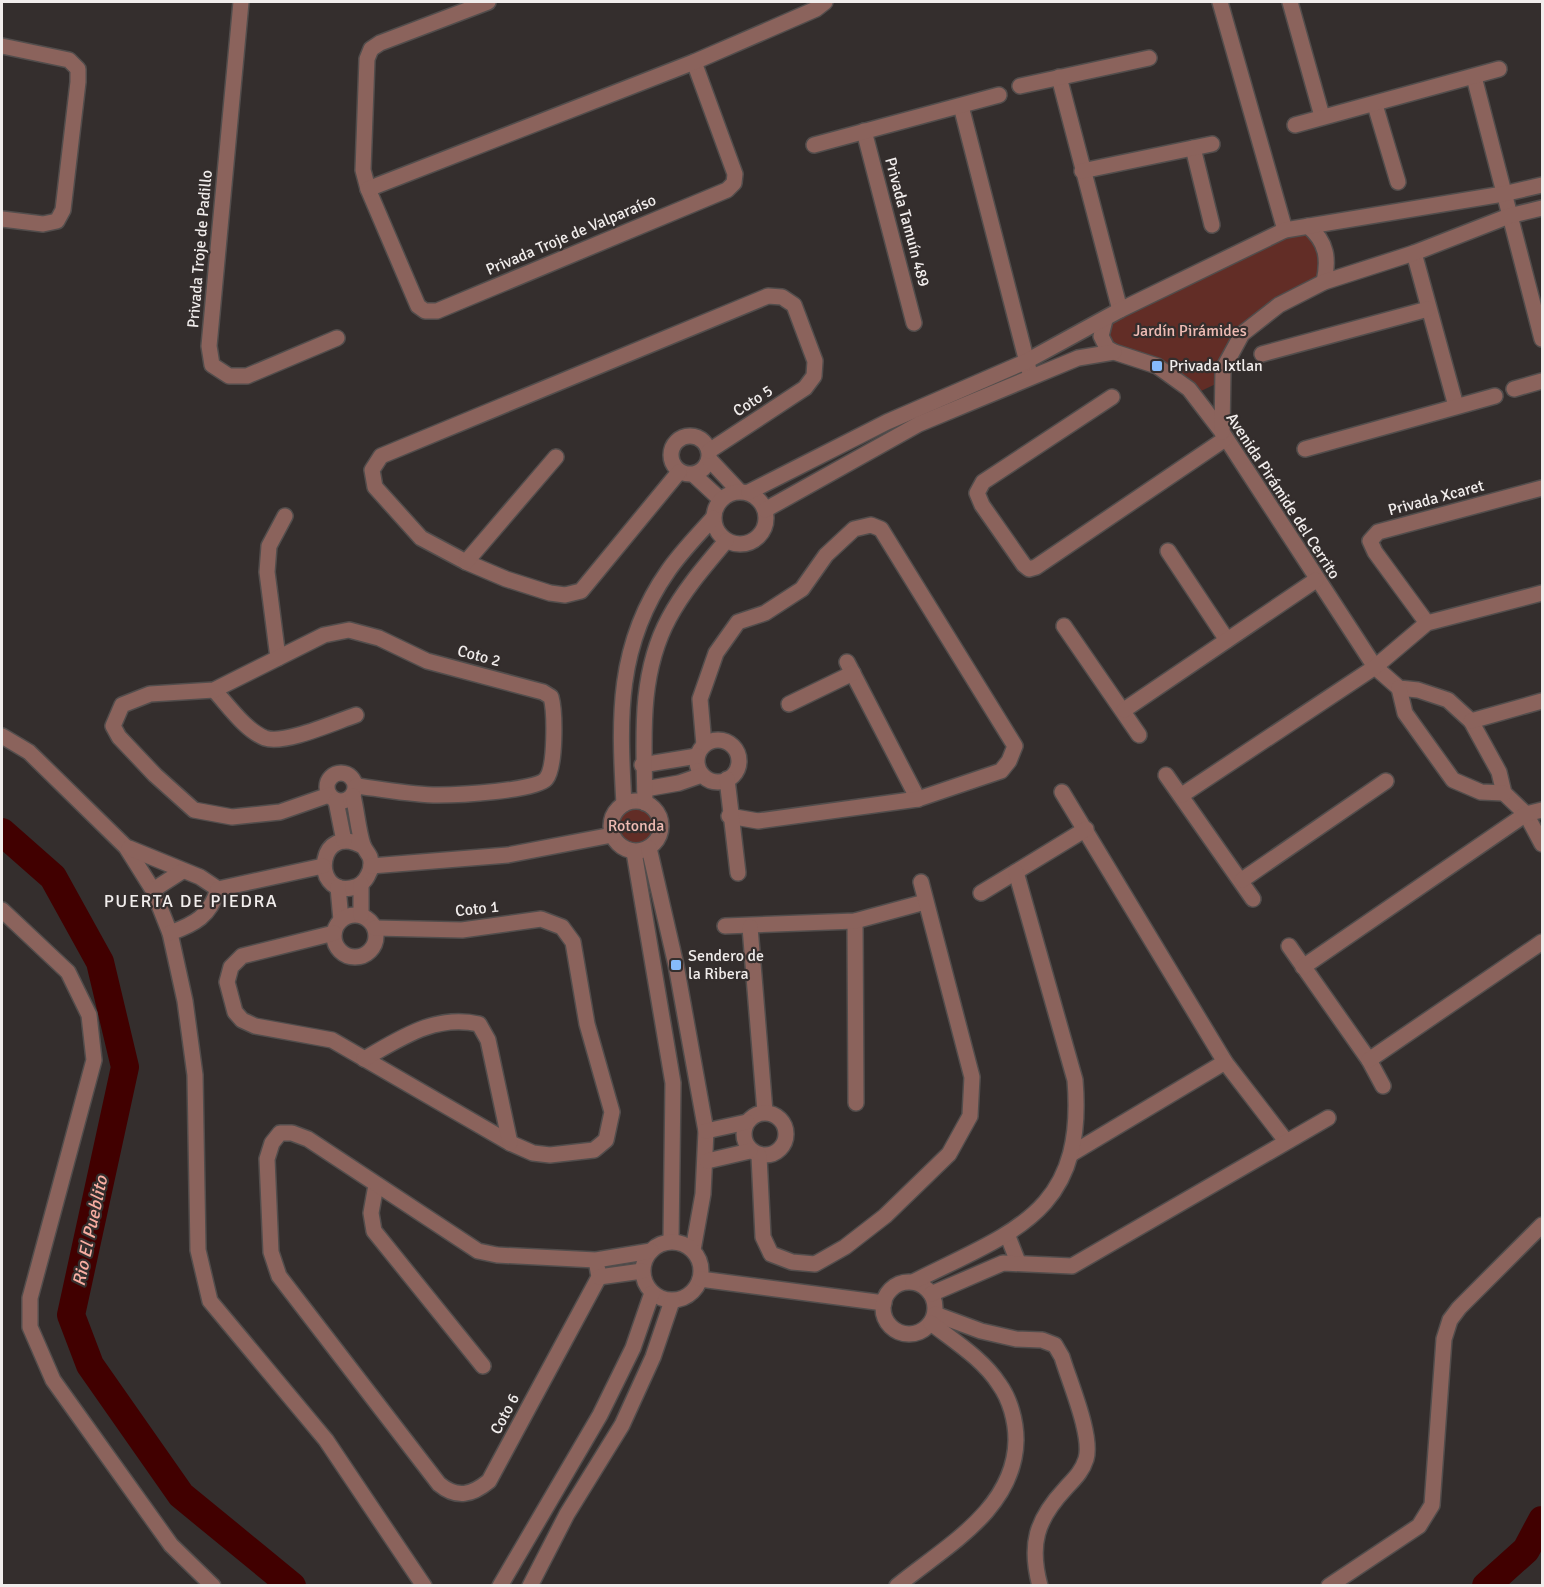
<svg xmlns="http://www.w3.org/2000/svg" width="1544" height="1587" font-family="Signika,sans-serif">
	<style>
		.green { fill: #622d26 }
		.lines { fill: none; stroke-linecap: round; stroke-linejoin: round }
		.river { stroke: #410000; stroke-width: 28 }
		.minor-casing { stroke: #524d4c; stroke-width: 18 }
		.minor { stroke: #8b635c; stroke-width: 15 }
		.poi-dot { fill: #86bbfb; stroke: #342e2d; stroke-width: 2 }
		.labels { text-anchor: middle; dominant-baseline: central; stroke-width: 4.5; stroke-linejoin: round; paint-order: stroke }
		.street-label { font-size: 16px; fill: #f1edec; stroke: #342e2d }
		.park-label { font-size: 16px; fill: #efbcb4; stroke: #342e2d }
		.poi-label { font-size: 16px; fill: #f1edec; stroke: #342e2d; text-anchor: start }
		.neighbourhood-label { font-size: 18px; letter-spacing: 1.5px; fill: #f1edec; stroke: #342e2d }
		.water-label { font-size: 18px; font-style: italic; fill: #f9aea2; stroke: #342e2d }
	</style>
	<rect width="100%" height="100%" fill="#342e2d"/>
	<!-- green -->
	<g class="green">
		<path d="M1285,230l35,6 4,46 -82,52 -22,48 -19,9 -12,-2 -82,-41 -2,-28z"/>
		<circle cx="636" cy="826" r="25"/>
	</g>
	<g class="lines">
		<!-- river -->
		<g class="river">
			<path d="M2,832l51,45 47,85 25,105 -54,248 19,50 91,130 111,91"/>
			<path d="M1486,1586l40,-36 16,-30"/>
		</g>
		<defs>
			<g id="minor">
				<path d="M241,2l-32,344 3,19 17,11h18l90,-38"/>
				<path d="M488,2l-108,41 -9,6 -4,10 -4,111 5,19 50,117 7,5h12l290,-121 7,-7 1,-9 -41,-112"/>
				<path d="M1220,2l65,228"/>
				<path d="M1290,2l32,114"/>
				<path d="M2,46l67,14 9,9v13l-15,128 -6,11 -14,3 -41,-5"/>
				<path d="M1059,77l61,233"/>
				<path d="M1474,77l68,262"/>
				<path d="M1020,86l129,-28"/>
				<path d="M1375,105l23,77"/>
				<path d="M961,106l68,264"/>
				<path d="M1295,125l204,-56"/>
				<path d="M864,131l50,192"/>
				<path d="M814,145l185,-50"/>
				<path d="M1193,148l19,77"/>
				<path d="M1082,171l130,-27"/>
				<path d="M368,189l326,-127 122,-53 9,-7"/>
				<path d="M1308,226c19,16 21,33 16,56"/>
				<path d="M1414,253l42,153"/>
				<path d="M1105,320l-4,16 6,12 7,4 43,14 32,23 33,43 153,235 24,21 19,2 30,10 23,21 28,51 5,21 22,21 16,30"/>
				<path d="M1262,354l166,-45"/>
				<path d="M1514,389l28,-8"/>
				<path d="M1112,397l-129,85 -6,11 5,12 42,60 5,4 7,-2 189,-128"/>
				<path d="M1222,432l1,-63 19,-35 37,-29 45,-23 90,-29 95,-37 33,-8"/>
				<circle cx="690" cy="455" r="19"/>
				<path d="M1305,449l190,-53"/>
				<path d="M709,459l30,32"/>
				<path d="M679,472l-98,119 -16,4 -15,-2 -44,-14 -40,-17 -45,-24 -46,-51 -3,-17 9,-14 387,-160 14,1 12,8 21,56 -1,15 -9,12 -96,63"/>
				<path d="M694,475l26,24"/>
				<circle cx="740" cy="518" r="26"/>
				<path d="M749,492l138,-70 138,-60 95,-52 165,-80 218,-36 39,-9"/>
				<path d="M765,510l154,-86 159,-66 36,-6"/>
				<path d="M1168,551l59,89"/>
				<path d="M466,562l90,-105"/>
				<path d="M1427,623l-52,-71 -5,-11 8,-9 164,-44"/>
				<path d="M1064,626l75,109"/>
				<path d="M278,658l-11,-86 2,-26 16,-30"/>
				<path d="M847,662l71,137"/>
				<path d="M1399,688l6,25 48,67 28,12 23,1"/>
				<path d="M214,690c14,15 31,40 51,48 19,7 70,-16 91,-23"/>
				<path d="M789,704l64,-31"/>
				<path d="M1124,710l192,-130"/>
				<path d="M1471,721l71,-20"/>
				<path d="M2,736l27,16 97,95 27,43 17,43 15,68 10,74 3,175 12,51 116,139 98,146"/>
				<circle cx="718" cy="761" r="21"/>
				<path d="M704,745l-4,-46 16,-46 22,-31 27,-9 37,-24 24,-34 28,-26 17,-4 10,4 134,217 -6,15 -8,10 -83,28 -160,22 -29,-5"/>
				<path d="M642,765l55,-9"/>
				<circle cx="341" cy="787" r="14"/>
				<path d="M1166,775l87,124"/>
				<path d="M727,779l11,94"/>
				<path d="M645,789l34,-6 23,-8"/>
				<path d="M1062,792l163,270 61,79"/>
				<path d="M329,795l-49,17 -48,5 -38,-7 -39,-35 -36,-38 -6,-11 9,-21 28,-11 64,-4 110,-55 25,-5 30,8 48,23 116,31 8,5c4,14 5,70 -5,82 -10,12 -89,16 -108,16 -27,0 -55,-6 -82,-9"/>
				<path d="M1182,795l193,-128 52,-44 115,-30"/>
				<path d="M353,796c4,16 5,34 10,49 2,5 5,8 7,12 2,6 1,13 -2,18 -3,7 -10,12 -17,13 -41,7 -33,-68 13,-41"/>
				<path d="M336,801l8,40"/>
				<circle cx="636" cy="826" r="25"/>
				<path d="M645,803c-1,-62 -7,-128 24,-185 15,-28 36,-52 57,-77"/>
				<path d="M624,804c-5,-86 -8,-159 44,-233 13,-19 30,-36 45,-53"/>
				<path d="M129,848l71,29 18,12c-8,27 -23,35 -48,44"/>
				<path d="M649,848l27,117 30,166 -3,63 -10,56"/>
				<path d="M634,852l39,231 -2,158"/>
				<path d="M371,866l137,-11 104,-20"/>
				<path d="M1242,880l144,-99"/>
				<path d="M338,887l3,33"/>
				<path d="M218,889l105,-23"/>
				<path d="M153,890l28,-18"/>
				<path d="M981,893l105,-64"/>
				<path d="M2,910l66,62 21,43 5,45 -64,238v29l23,53 118,165 42,41"/>
				<circle cx="355" cy="936" r="21"/>
				<path d="M361,915v-31"/>
				<path d="M855,921l1,182"/>
				<path d="M725,926l130,-5 70,-19"/>
				<path d="M750,927l15,185"/>
				<path d="M334,933l-92,23 -11,11 -4,15 8,30 7,8 13,6 77,14 178,103 23,10 17,2 44,-5 12,-10 6,-28 -25,-88 -14,-82 -11,-15 -21,-8 -79,11 -87,-2"/>
				<path d="M1289,946l80,114 14,26"/>
				<path d="M1303,967l223,-153 16,-4"/>
				<path d="M364,1059c37,-21 71,-45 115,-35l9,16 22,103"/>
				<path d="M1369,1060l173,-118"/>
				<circle cx="765" cy="1134" r="21"/>
				<path d="M706,1131l41,-9"/>
				<path d="M1071,1154l154,-92"/>
				<path d="M759,1156l4,81 8,17 21,8 23,2 30,-17 40,-31 64,-62 21,-38 2,-39 -51,-195"/>
				<path d="M707,1161l43,-10"/>
				<path d="M376,1185l-5,28 3,18 109,135"/>
				<path d="M1007,1234l11,28"/>
				<circle cx="672" cy="1271" r="29"/>
				<path d="M596,1260l3,17 -110,204c-17,14 -32,18 -50,3l-160,-208 -8,-24 -4,-93 5,-16 8,-10h12l16,6 170,112 19,4 99,5 55,-9"/>
				<path d="M599,1277l43,-6"/>
				<path d="M700,1279l184,24"/>
				<circle cx="909" cy="1308" r="26"/>
				<path d="M913,1282c101,-51 173,-69 162,-202l-59,-208"/>
				<path d="M931,1294l72,-31 69,3 256,-148"/>
				<path d="M935,1314l46,17 35,8 26,1 13,5 7,12c7,24 31,79 24,102 -4,13 -12,20 -21,30 -29,31 -36,56 -25,97"/>
				<path d="M500,1586l100,-171 33,-67 19,-55"/>
				<path d="M530,1586l37,-72 55,-89 31,-68 19,-56"/>
				<path d="M897,1586c49,-40 118,-77 119,-146 0,-19 -6,-41 -17,-56 -16,-25 -45,-43 -68,-61"/>
				<path d="M1329,1586l90,-60 13,-21 12,-166 6,-19 9,-12 83,-83"/>
			</g>
		</defs>
		<!-- minor casing -->
		<use href="#minor" class="minor-casing"/>
		<!-- minor -->
		<use href="#minor" class="minor"/>
	</g>
	<!-- markers -->
	<g class="poi-dot">
		<rect x="1151" y="360" width="12" height="12" rx="3"/>
		<rect x="670" y="959" width="12" height="12" rx="3"/>
	</g>
	<g class="labels">
		<!-- street labels -->
		<g class="street-label">
			<text transform="translate(907 222) rotate(75)">Privada Tamuín 489</text>
			<text transform="translate(571 235) rotate(-23)">Privada Troje de Valparaíso</text>
			<text transform="translate(200 249) rotate(-85)">Privada Troje de Padillo</text>
			<text transform="translate(753 401) rotate(-33)">Coto 5</text>
			<text transform="translate(1283 496) rotate(57)">Avenida Pirámide del Cerrito</text>
			<text transform="translate(1436 498) rotate(-15)">Privada Xcaret</text>
			<text transform="translate(479 656) rotate(15)">Coto 2</text>
			<text transform="translate(477 909) rotate(-6)">Coto 1</text>
			<text transform="translate(505 1414) rotate(-62)">Coto 6</text>
		</g>
		<!-- park labels -->
		<g class="park-label">
			<text x="1190" y="331">Jardín Pirámides</text>
			<text x="636" y="826">Rotonda</text>
		</g>
		<!-- poi labels -->
		<g class="poi-label">
			<text x="1169" y="366">Privada Ixtlan</text>
			<text x="688" y="956">Sendero de<tspan x="688" dy="18">la Ribera</tspan></text>
		</g>
		<!-- neighbourhood labels -->
		<g class="neighbourhood-label">
			<text x="191" y="901">PUERTA DE PIEDRA</text>
		</g>
		<!-- water labels -->
		<g class="water-label">
			<text transform="translate(90 1231) rotate(-78)">Rio El Pueblito</text>
		</g>
	</g>
	<!-- border -->
	<rect width="1544" height="1587" fill="none" stroke="#f1edec" stroke-width="6"/>
</svg>
